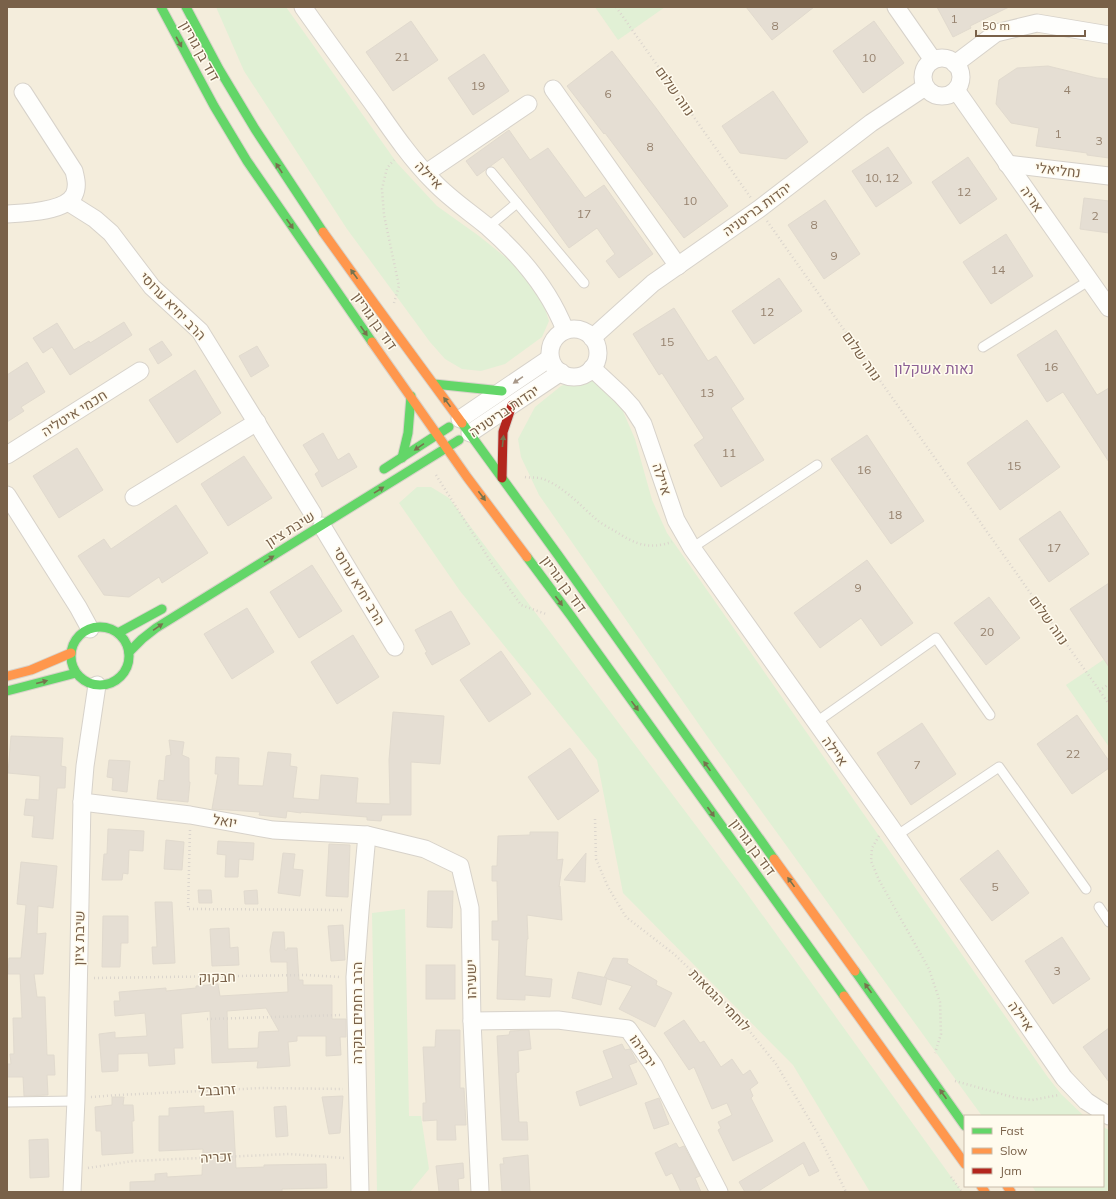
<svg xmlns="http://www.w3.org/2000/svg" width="1116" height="1199" font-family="Mulish,Heebo,sans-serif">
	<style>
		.residential { fill: #f4eddc; fill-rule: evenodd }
		.green { fill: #e1f0d5 }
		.building { fill: #e5ded3; stroke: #e1dace; fill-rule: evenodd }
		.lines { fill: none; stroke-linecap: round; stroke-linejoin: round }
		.lane-casing { stroke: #d7d2ca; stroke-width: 11 }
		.street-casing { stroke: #d7d2ca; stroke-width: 19 }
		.fast-casing { stroke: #d8d2c9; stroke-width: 11 }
		.slow-casing { stroke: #d8d2c9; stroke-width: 11 }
		.jam-casing { stroke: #d8d2c9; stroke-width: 11 }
		.path { stroke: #dbd5cd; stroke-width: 2.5; stroke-dasharray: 1 3; stroke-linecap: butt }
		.lane { stroke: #fefefc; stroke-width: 9 }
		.street { stroke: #fefefc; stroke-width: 17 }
		.fast { stroke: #63d668; stroke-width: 9 }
		.slow { stroke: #ff974d; stroke-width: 9 }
		.jam { stroke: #b3261e; stroke-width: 9 }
		.oneway { fill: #76734e }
		.oneway2 { fill: #a89888 }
		.labels { text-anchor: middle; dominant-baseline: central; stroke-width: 3; stroke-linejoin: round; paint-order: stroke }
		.number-label { font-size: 12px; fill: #96826e }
		.street-label { font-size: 14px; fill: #796149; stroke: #fffbee }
		.neighbourhood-label { font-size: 15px; fill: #8c6095; stroke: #fffbee }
	</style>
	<rect width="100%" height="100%" fill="#f8f5ec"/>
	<!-- residential -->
	<path class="residential" d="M7,7h1102v1185h-1102zM965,1116h138v70h-138z"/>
	<!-- green -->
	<g class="green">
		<path d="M216,7h70l111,156 40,43 42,30 35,28 28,36 7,21 -7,16 -37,27 -24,7 -19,-2 -17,-10 -15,-17 -83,-113 -103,-158z"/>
		<path d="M595,7h70l-47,33z"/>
		<path d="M588,376l18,12 16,21 13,30 17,61 15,33 380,543 14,18 23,22h-102l-275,-380 -168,-241 -18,-38 -3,-18 17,-32 26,-21z"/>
		<path d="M417,487h14l18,11 294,390 219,304h-92l-77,-127 -170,-172 -26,-133 -137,-169 -61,-88z"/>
		<path d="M1109,656v91l-43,-62z"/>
		<path d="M405,909l4,207h12l8,53 -19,23h-33l-5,-279z"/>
		<path d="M1103,1127l6,3v62h-73l-4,-6h71z"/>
	</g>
	<!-- building -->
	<g class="building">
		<path d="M746,7h68l-42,33z"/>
		<path d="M937,7h72l-39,19 1,2 -18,9z"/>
		<path d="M411,21l27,39 -45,31 -27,-39z"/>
		<path d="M874,21l30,42 -41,30 -30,-42z"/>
		<path d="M612,51l44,57 72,98 -44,32 -79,-105 -1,1 -37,-48z"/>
		<path d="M484,54l25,37 -36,24 -25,-37z"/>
		<path d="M1048,66l49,12 12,1v79l-22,-3v-2l-51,-7 3,-18 -28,-5 -15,-19 3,-24 18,-12z"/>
		<path d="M773,91l35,51 -22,17 -46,-6 -18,-27z"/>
		<path d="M509,130l21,30 18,-12 37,50 19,-13 49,69 -34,24 -13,-17 9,-7 -18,-26 -28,20 -66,-91 -26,19 -11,-15z"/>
		<path d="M888,147l24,36 -36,24 -24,-36z"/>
		<path d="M968,157l29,42 -37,25 -28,-42z"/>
		<path d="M1084,198l25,3v32l-29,-4z"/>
		<path d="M825,200l35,54 -36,25 -36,-54z"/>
		<path d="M1006,234l27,42 -42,28 -28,-42z"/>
		<path d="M779,278l23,33 -48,33 -22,-33z"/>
		<path d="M674,308l34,53 8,-5 28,43 -13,9 33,52 -43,27 -27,-42 10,-7 -42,-65 -3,2 -26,-41z"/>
		<path d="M124,322l8,13 -62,40 -18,-28 -9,6 -10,-15 24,-15 17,27 15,-9 1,2z"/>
		<path d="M1056,330l41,65 12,-7v74l-46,-70 -16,10 -30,-47z"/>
		<path d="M162,341l10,14 -14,9 -9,-15z"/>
		<path d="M257,346l12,20 -18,11 -12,-21z"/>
		<path d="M27,362l18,30 -24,15 3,4 -17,11v-47z"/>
		<path d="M195,370l26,43 -44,30 -28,-43z"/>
		<path d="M1027,420l33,47 -60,43 -33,-47z"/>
		<path d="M323,433l15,27 11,-7 8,14 -35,20 -7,-13 4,-3 -16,-26z"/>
		<path d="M867,435l57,86 -33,23 -60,-85z"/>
		<path d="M77,448l26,42 -44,28 -26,-42z"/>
		<path d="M244,456l28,42 -44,28 -27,-42z"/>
		<path d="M176,505l32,48 -46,30 -3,-6 -30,20 -25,-2 -26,-39 26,-17 7,10z"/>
		<path d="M1060,511l29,43 -40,28 -30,-43z"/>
		<path d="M867,560l46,63 -32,23 -20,-28 -41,30 -26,-35z"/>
		<path d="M312,565l30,46 -43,27 -29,-46z"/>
		<path d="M1109,583v84l-39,-58z"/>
		<path d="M989,597l31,41 -34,27 -32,-42z"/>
		<path d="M247,608l27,44 -42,27 -28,-45z"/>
		<path d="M451,611l19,33 -38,21 -7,-12 2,-1 -12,-22z"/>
		<path d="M353,635l26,42 -42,27 -26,-42z"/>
		<path d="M501,651l30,43 -42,28 -29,-42z"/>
		<path d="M393,712l51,4 -4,48 -29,-2v53h-29l-1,6 -14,-1v-3l-66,-5v1l-14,-2 -1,7 -27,-3 1,-3 -48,-3 6,-35h-3l1,-17 23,1 -1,27 25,1 5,-34 23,2 -1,12 7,1 -4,31 26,2 2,-25 37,3 -2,25 34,1 -1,-44z"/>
		<path d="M1077,715l32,46v7l-37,26 -35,-50z"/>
		<path d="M922,723l34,51 -45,31 -34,-52z"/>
		<path d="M11,736l52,2 -2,28 5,1 -1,21h-8l-4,51 -21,-2 2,-21 -10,-1 2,-16 13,1 1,-24 -32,-3z"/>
		<path d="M169,740l15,2 -2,13 7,3v24h1l-2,20 -31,-3 2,-19 5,1 2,-25 5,-1z"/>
		<path d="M570,748l29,43 -41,29 -30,-43z"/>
		<path d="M109,760l21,1 -3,31 -15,-2 1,-12 -6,-1z"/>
		<path d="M108,829l36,2 -1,20 -14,-1 -1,24 -5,-1 -1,7h-20l2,-26h3z"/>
		<path d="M530,832h28l-1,28 6,-1 -4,28 1,-1 2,34 -35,-5 1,24h-1l-2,37 27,3 -2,18 -25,-2v5l-28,-1 2,-59h-7v-19h6l-1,-40h-5v-15h5l1,-30 32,-1z"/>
		<path d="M166,840l18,2 -2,28 -18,-1z"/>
		<path d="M218,841l36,2 -1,17 -14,-1 -1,18h-13l1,-22 -9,-1z"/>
		<path d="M329,844l21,1 -2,52 -22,-1z"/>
		<path d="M998,850l31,43 -37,28 -32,-42z"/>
		<path d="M283,853l12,1 -2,15 10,1 -3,26 -22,-3z"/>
		<path d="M586,853l-1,29 -21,-2z"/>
		<path d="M21,862l36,4 -4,42 -15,-2 -1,28 9,-1 -3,41h-9l3,23h8l2,58h7l1,20h-8l1,20 -24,1 -1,-19h-16v-13h4l-1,-10h4l-1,-36h9l-2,-44h-12l1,-16h12l5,-53 -9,-1z"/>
		<path d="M198,890h13l1,13h-13z"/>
		<path d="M257,890l1,14h-13l-1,-13z"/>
		<path d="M428,891h25l-1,37 -25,-1z"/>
		<path d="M155,902h17l3,61 -22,1 -1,-17h5z"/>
		<path d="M103,916h25v27h-7l-1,24h-18z"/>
		<path d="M343,925l2,35 -14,1 -3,-35z"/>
		<path d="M229,928l1,20 8,-1 1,18 -27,1 -2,-37z"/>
		<path d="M273,932h11l1,18h2v-2h10l2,32h4v5h29v34h14v18h-6l1,18 -15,1v-20h-29v5l-9,1 2,24 -33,2 1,-7 -46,2 -2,-52 -29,3 2,34h-9l1,16 -26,2 -1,-13 -30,1v17l-16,1 -3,-38 16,-2v6l32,-2 -2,-23 -30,3 -1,-15h6l-1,-9 47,-4v3l30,-3v-2l22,-2 2,12 68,-4 -1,-30h-16l-1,-12zM266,1008l13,23 -20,1 -1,16 -30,1 -1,-38z"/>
		<path d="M1062,937l28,42 -37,25 -28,-43z"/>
		<path d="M613,958l15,1 -1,4 30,18 -1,4 16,8 -17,34 -36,-18 13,-23 -28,-8z"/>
		<rect x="426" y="965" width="29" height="34"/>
		<path d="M578,972l29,6 -6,27 -29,-7z"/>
		<path d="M684,1020l16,23 4,-2 17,26 11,-8 11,16 7,-5 8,13 -8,6 3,7 -2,2 22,43 -40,20 -15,-31 3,-2 -3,-6 14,-7 -5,-12 -15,6 -18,-42 -5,3 -25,-37z"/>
		<path d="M1109,1028v54l-26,-35z"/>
		<path d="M436,1030h24v58h4l2,37h-11l1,15h-19v-20l-14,1v-18h3l-3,-56h12z"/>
		<path d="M529,1030l2,19 -13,2 1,21 -3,1 3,49h8l1,18h-26l-5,-104 12,-1 1,-4z"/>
		<path d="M622,1044l3,6 5,-1 7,13 -8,3 8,19 -57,22 -4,-14 37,-14 -10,-27z"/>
		<path d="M343,1096l-3,37 -11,1 -7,-37z"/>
		<path d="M112,1097h12l-1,8h10l1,16h-2l1,32 -31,2 -1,-24h-5l-1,-24 17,-2z"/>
		<path d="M659,1098l10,26 -15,5 -9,-26z"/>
		<path d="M204,1106v7l29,-2 3,57 28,-1v-2l62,-1 1,24 -45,1v3h-152v-10l25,-1v-7l12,-1v4l35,-2 1,-26 -44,2v-35h10v-8z"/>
		<path d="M286,1106l2,30 -12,1 -2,-30z"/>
		<path d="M48,1139l1,38 -19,1 -1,-38z"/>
		<path d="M804,1142l15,29 -10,5 -6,-13 -46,29h-12l-6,-10z"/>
		<path d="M676,1143l3,5 5,-2 16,30 -5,2 6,14h-20l-9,-19 -6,3 -11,-23z"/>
		<path d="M528,1155l2,37h-28l-2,-28h4l-1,-6z"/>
		<path d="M463,1163l1,15 -6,1 1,13h-20l-3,-26z"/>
	</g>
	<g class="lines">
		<defs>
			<g id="lane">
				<path d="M491,172l93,111"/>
				<path d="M488,227l29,-24"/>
				<path d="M983,347l107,-67"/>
				<path d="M692,548l125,-83"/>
				<path d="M815,723l121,-85 54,77"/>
				<path d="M896,836l103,-69 87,122"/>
				<path d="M1099,907l10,15"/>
				<path d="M7,1102l69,-1"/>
			</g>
			<g id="street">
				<path d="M303,7c24,34 49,68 73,101 18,26 36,52 58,74 16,17 36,30 54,45 33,29 61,62 77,103"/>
				<path d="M896,7l37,53"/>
				<circle cx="942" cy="77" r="19"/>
				<path d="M955,64l41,-31 41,-10 72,12"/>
				<path d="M553,89l125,177"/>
				<path d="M956,90l153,218"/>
				<path d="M1007,164l102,12"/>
				<path d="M426,173l102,-69"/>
				<path d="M68,202l27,17 16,14 41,54 48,44 113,183"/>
				<path d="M7,214c17,-1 58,-2 67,-19 4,-8 2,-16 0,-24l-51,-79"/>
				<circle cx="574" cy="353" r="24"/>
				<path d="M592,338l61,-55 106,-74 112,-86 54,-36"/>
				<path d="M592,368l29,27 11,12 11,17 33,96 16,28 198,278 174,252 22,23 23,15"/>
				<path d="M460,419l90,-61"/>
				<path d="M470,433l91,-61"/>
				<path d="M7,455l133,-84"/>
				<path d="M7,495l71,112 12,22"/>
				<path d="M134,497l123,-75"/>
				<path d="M322,526l73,121"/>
				<path d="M82,802l108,13 83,15 94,5 58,14 35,17 10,42 2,113 8,171"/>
				<path d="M472,1021l86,-1 70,9 26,37 65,126"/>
				<path d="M72,1192l4,-93 6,-297 3,-36 12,-81"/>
				<path d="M360,1192l-5,-215 5,-66 7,-76"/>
			</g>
			<g id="fast">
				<path d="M161,7l53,99 33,55 125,181"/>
				<path d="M186,7l33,62 36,60 68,103"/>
				<path d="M434,384l68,7"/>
				<path d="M462,423l96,132 216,304"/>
				<path d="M402,458l6,-25 3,-37"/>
				<path d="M384,469l65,-42"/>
				<path d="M527,557l44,59 273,380"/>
				<circle cx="100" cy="656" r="29"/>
				<path d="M118,633l44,-24"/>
				<path d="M129,652l13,-13 14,-11 303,-188"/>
				<path d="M7,691l69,-18"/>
				<path d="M855,971l110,155"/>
			</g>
			<g id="slow">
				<path d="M323,232l51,71 88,120"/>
				<path d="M372,342l95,135 60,80"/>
				<path d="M8,676l23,-6 40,-17"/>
				<path d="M774,859l81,112"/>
				<path d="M844,996l121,168"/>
				<path d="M981,1186l4,6"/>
				<path d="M1007,1186l4,6"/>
			</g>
			<path id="jam" d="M502,478l1,-46 9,-27"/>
		</defs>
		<!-- lane casing -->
		<use href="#lane" class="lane-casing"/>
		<!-- street casing -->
		<use href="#street" class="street-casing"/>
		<!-- fast casing -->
		<use href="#fast" class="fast-casing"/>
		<!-- slow casing -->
		<use href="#slow" class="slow-casing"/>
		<!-- jam casing -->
		<use href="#jam" class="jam-casing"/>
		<!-- path -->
		<g class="path">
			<path d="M616,7l135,191"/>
			<path d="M767,221l342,483"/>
			<path d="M394,303l5,-17 -15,-71 -2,-26 5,-21 7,-8"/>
			<path d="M436,475l55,87 30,43 25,9"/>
			<path d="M525,477c6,1 13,0 18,2 20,7 38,27 54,41 5,4 12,8 18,11 20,13 33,19 57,11"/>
			<path d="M1099,691l10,-7"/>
			<path d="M595,819l1,40 12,28 18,30 48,37 57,54 45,56 42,70 28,58"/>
			<path d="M190,830l-2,79 157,1"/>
			<path d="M879,836l-7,12 -1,13 8,19 50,89 11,33 1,32 -6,19"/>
			<path d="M94,978l213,-3 34,2"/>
			<path d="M207,1019l135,-4"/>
			<path d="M955,1081l61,17 16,2 27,-5"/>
			<path d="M91,1097l28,-2 143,-7 81,1"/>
			<path d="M88,1168l45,-7 156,-7 55,4"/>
			<path d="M951,1177l11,15"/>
		</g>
		<!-- lane -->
		<use href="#lane" class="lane"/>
		<!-- street -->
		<use href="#street" class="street"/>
		<!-- fast -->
		<use href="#fast" class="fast"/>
		<!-- slow -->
		<use href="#slow" class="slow"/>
		<!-- jam -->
		<use href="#jam" class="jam"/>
	</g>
	<!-- one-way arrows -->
	<defs><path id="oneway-solid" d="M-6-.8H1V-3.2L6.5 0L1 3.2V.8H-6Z"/></defs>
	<g class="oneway">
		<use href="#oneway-solid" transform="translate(179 42) rotate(61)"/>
		<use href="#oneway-solid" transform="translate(279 168) rotate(-123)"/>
		<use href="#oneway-solid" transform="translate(290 224) rotate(55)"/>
		<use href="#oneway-solid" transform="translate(354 274) rotate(-126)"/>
		<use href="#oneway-solid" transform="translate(364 331) rotate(55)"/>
		<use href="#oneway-solid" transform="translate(447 402) rotate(-126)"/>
		<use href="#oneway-solid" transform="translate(503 441) rotate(-84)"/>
		<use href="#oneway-solid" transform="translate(419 447) rotate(146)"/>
		<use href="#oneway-solid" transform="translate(379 490) rotate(-32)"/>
		<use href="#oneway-solid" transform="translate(482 496) rotate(53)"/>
		<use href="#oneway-solid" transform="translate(269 559) rotate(-32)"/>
		<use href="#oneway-solid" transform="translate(559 601) rotate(53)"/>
		<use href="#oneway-solid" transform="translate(158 627) rotate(-34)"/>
		<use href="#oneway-solid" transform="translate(42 682) rotate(-15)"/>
		<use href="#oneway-solid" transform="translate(635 706) rotate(54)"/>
		<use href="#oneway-solid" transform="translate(707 766) rotate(-125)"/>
		<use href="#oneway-solid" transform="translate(711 812) rotate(54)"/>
		<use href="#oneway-solid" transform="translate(791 882) rotate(-126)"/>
		<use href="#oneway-solid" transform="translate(868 988) rotate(-126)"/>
		<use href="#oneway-solid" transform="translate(943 1094) rotate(-125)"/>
	</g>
	<use class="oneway2" href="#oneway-solid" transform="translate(518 380) rotate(146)"/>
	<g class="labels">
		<!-- number labels -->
		<g class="number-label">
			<text x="954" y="18">1</text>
			<text x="775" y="25">8</text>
			<text x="402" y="56">21</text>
			<text x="869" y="57">10</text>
			<text x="478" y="85">19</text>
			<text x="1067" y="89">4</text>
			<text x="608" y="93">6</text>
			<text x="1058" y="133">1</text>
			<text x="1099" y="140">3</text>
			<text x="650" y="146">8</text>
			<text x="882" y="177">10, 12</text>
			<text x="964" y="191">12</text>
			<text x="690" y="200">10</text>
			<text x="584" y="213">17</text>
			<text x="1095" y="215">2</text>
			<text x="814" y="224">8</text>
			<text x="834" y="255">9</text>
			<text x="998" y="269">14</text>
			<text x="767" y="311">12</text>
			<text x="667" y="341">15</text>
			<text x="1051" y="366">16</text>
			<text x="707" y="392">13</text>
			<text x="729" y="452">11</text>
			<text x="1014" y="465">15</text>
			<text x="864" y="469">16</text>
			<text x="895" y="514">18</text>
			<text x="1054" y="547">17</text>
			<text x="858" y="587">9</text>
			<text x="987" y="631">20</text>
			<text x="1073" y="753">22</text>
			<text x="917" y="764">7</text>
			<text x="995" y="886">5</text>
			<text x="1057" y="970">3</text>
		</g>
		<!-- street labels -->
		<g class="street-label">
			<text transform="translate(200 51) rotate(61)">דוד בן גוריון</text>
			<text transform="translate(675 91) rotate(55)">נווה שלום</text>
			<text transform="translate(1058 170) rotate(7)">נחליאלי</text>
			<text transform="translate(429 175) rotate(46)">איילה</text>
			<text transform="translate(1032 199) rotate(55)">אריה</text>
			<text transform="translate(757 209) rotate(-36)">יהדות בריטניה</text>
			<text transform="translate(173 306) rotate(46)">הרב יחיא ערוסי</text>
			<text transform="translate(375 321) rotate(55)">דוד בן גוריון</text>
			<text transform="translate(862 356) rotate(55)">נווה שלום</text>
			<text transform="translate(504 411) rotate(-34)">יהדות בריטניה</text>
			<text transform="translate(74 413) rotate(-32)">חכמי איטליה</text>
			<text transform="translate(662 479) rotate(72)">איילה</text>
			<text transform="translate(290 529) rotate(-32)">שיבת ציון</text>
			<text transform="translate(564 584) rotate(54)">דוד בן גוריון</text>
			<text transform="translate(359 586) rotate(59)">הרב יחיא ערוסי</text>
			<text transform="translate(1049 620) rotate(55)">נווה שלום</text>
			<text transform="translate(835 751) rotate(54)">איילה</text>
			<text transform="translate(225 821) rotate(10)">יואל</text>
			<text transform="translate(753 847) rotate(54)">דוד בן גוריון</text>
			<text transform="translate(79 938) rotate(-89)">שיבת ציון</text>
			<text transform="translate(217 977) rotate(-1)">חבקוק</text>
			<text transform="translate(471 979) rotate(-91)">ישעיהו</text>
			<text transform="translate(720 1000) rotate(46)">לוחמי הגטאות</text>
			<text transform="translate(357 1013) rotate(-90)">הרב רחמים בוקרה</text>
			<text transform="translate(1021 1016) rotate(55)">איילה</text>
			<text transform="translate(643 1051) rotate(56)">ירמיהו</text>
			<text transform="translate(217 1090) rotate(-3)">זרובבל</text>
			<text transform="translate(216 1157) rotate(-3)">זכריה</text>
		</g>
		<!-- neighbourhood labels -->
		<g class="neighbourhood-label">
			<text x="934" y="368">נאות אשקלון</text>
		</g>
	</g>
	<!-- border -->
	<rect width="1116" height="1199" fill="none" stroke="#796149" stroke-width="16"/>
	<!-- legend -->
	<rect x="964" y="1115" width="140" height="72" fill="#fffbee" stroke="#c9bdac"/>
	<rect x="972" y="1128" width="20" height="6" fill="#63d668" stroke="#c9bdac"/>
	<text x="1000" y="1135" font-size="12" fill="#796149">Fast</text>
	<rect x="972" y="1148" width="20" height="6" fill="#ff974d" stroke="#c9bdac"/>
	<text x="1000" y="1155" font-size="12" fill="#796149">Slow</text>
	<rect x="972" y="1168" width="20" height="6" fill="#b3261e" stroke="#c9bdac"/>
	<text x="1000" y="1175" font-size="12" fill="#796149">Jam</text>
	<!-- scale -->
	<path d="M976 30v6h109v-6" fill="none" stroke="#796149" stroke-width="2"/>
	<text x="982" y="30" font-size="12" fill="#796149" stroke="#fffbee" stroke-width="3" paint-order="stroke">50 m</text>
</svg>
